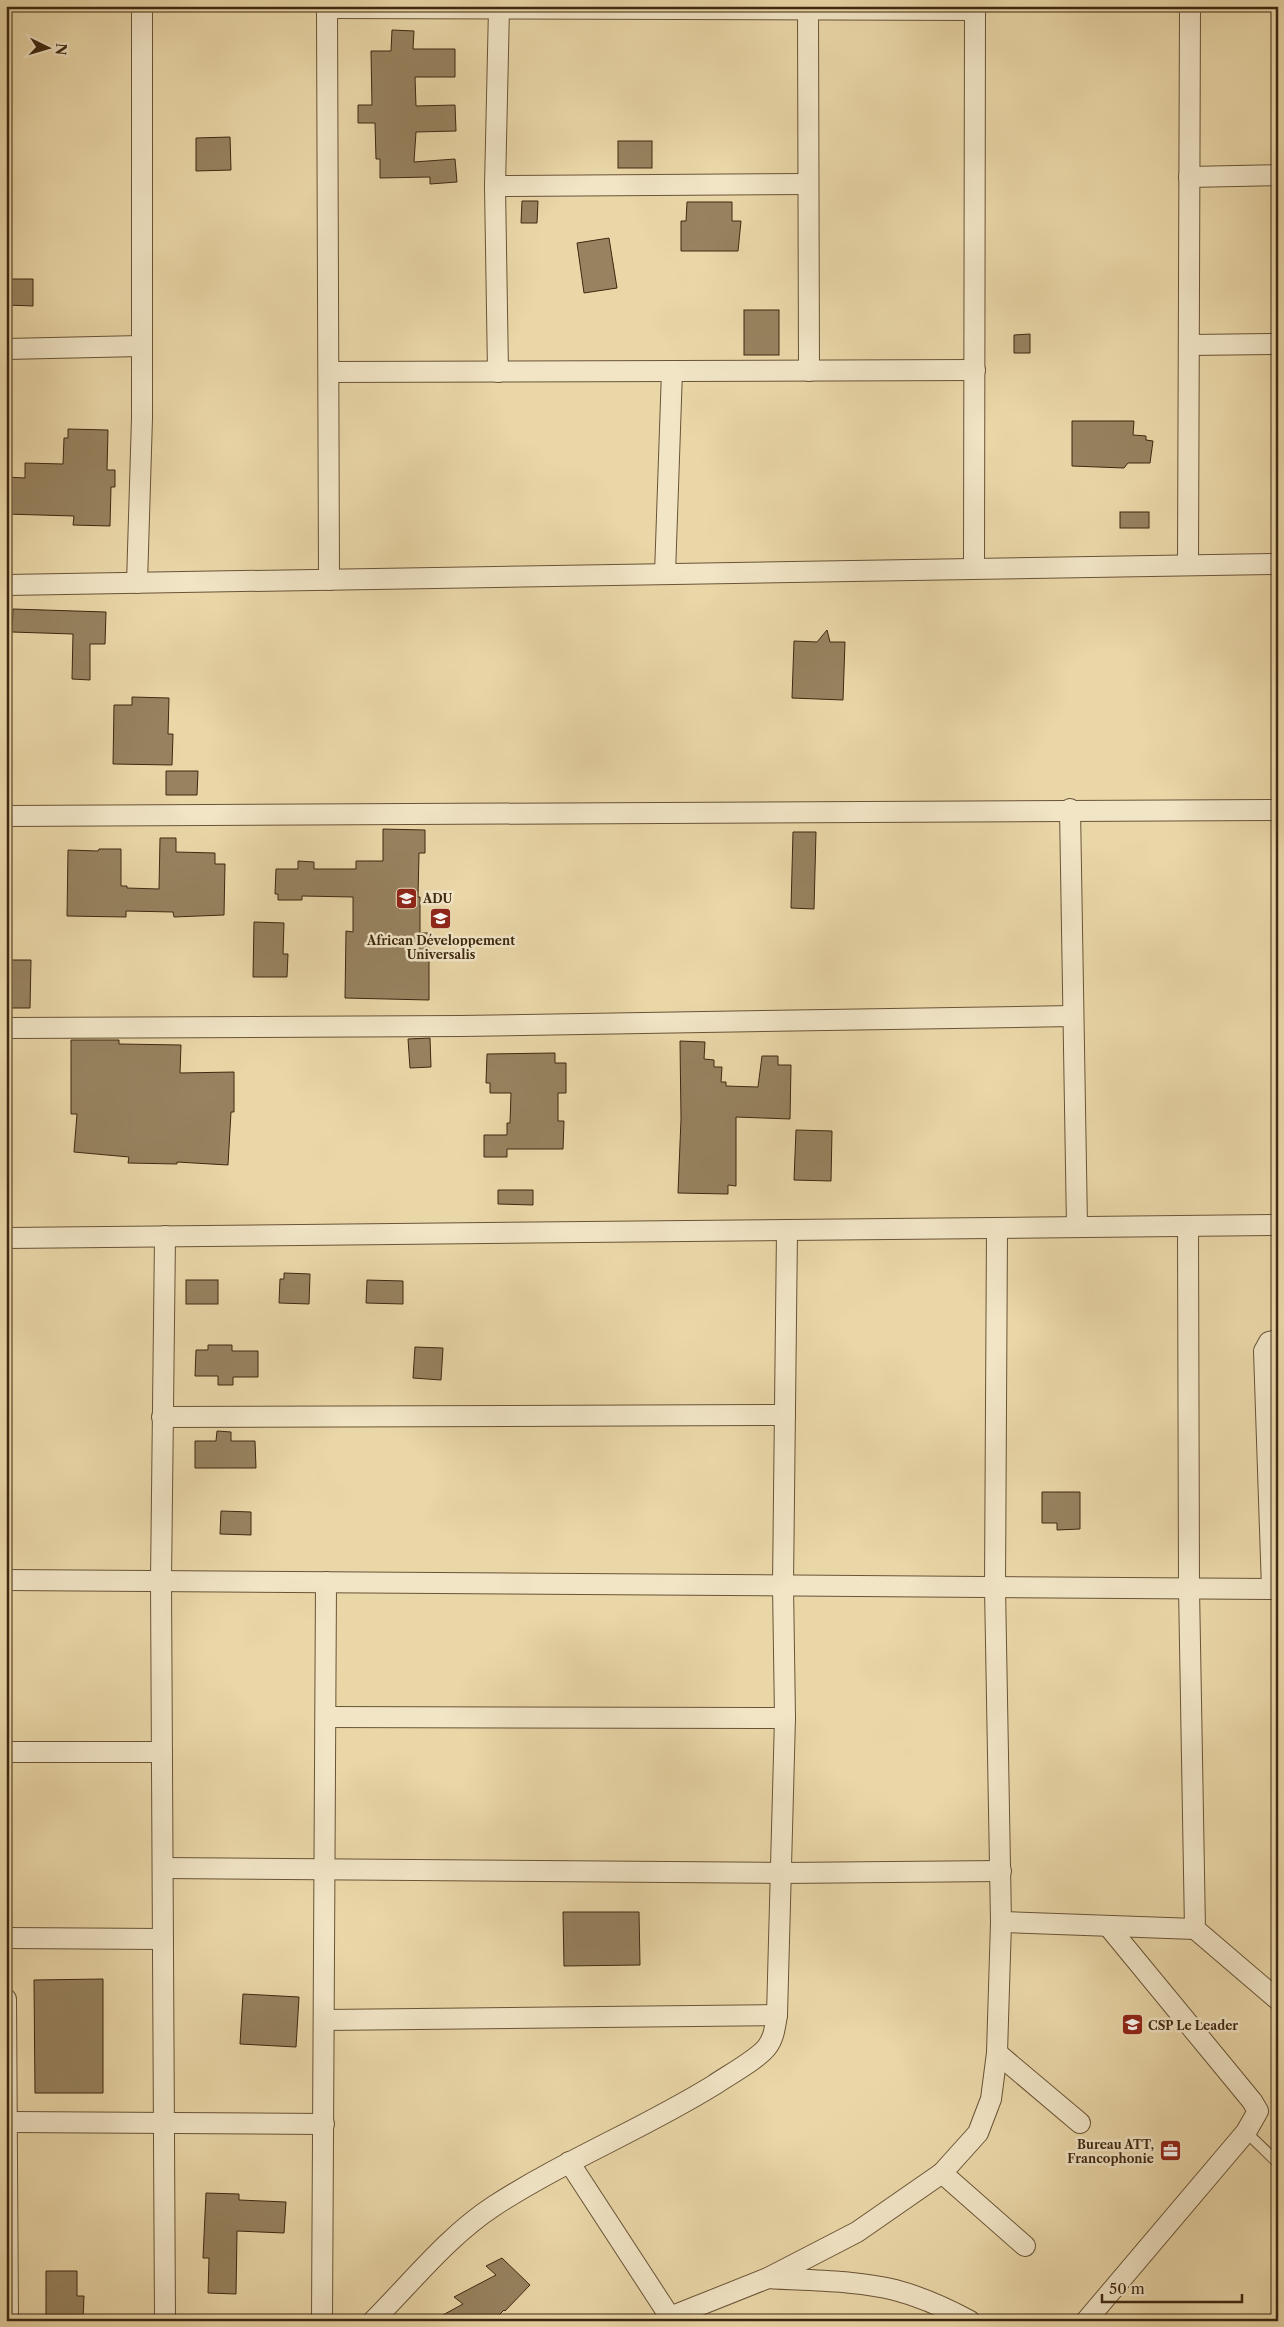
<svg xmlns="http://www.w3.org/2000/svg" width="1284" height="2327" font-family="'Libre Caslon Text',serif">
	<style>
		.building { fill: #978360; stroke: #3e2811 }
		.lines { fill: none; stroke-linecap: round; stroke-linejoin: round }
		.service-casing { stroke: #695437; stroke-width: 12 }
		.minor-casing { stroke: #695437; stroke-width: 22 }
		.service { stroke: #f1e5c6; stroke-width: 10 }
		.minor { stroke: #f1e5c6; stroke-width: 20 }
		.labels { text-anchor: middle; dominant-baseline: central; stroke-width: 5; stroke-linejoin: round; paint-order: stroke }
		.poi-label { font-size: 12px; font-weight: bold; fill: #3e2811; stroke: #f1e5c6; text-anchor: start }
	</style>
	<rect width="100%" height="100%" fill="#ead7a8"/>
	<filter id="stains"><feTurbulence type="fractalNoise" baseFrequency=".004" numOctaves="4"/><feColorMatrix values="0 0 0 0 .2 0 0 0 0 .09 0 0 0 0 .02 0 0 0 .5 -.17"/></filter>
	<radialGradient id="worn" r=".72"><stop offset=".6" stop-color="#630" stop-opacity="0"/><stop offset="1" stop-color="#630" stop-opacity=".3"/></radialGradient>
	<!-- building -->
	<g class="building">
		<path d="M392,30l22,1 -1,18h42v28h-40l1,29 39,-1 1,26 -40,1 -2,30 41,-3 2,23 -27,2v-7l-50,1v-19h-4l-1,-36h-17v-18h14l-1,-54h20z"/>
		<path d="M230,137l1,33 -35,1v-33z"/>
		<rect x="618" y="141" width="34" height="27"/>
		<path d="M522,201h16l-1,22h-16z"/>
		<path d="M687,202h45v19h9l-3,30h-57v-30h5z"/>
		<path d="M609,238l8,50 -33,5 -7,-50z"/>
		<path d="M6,279h27v27l-27,-1z"/>
		<rect x="744" y="310" width="35" height="45"/>
		<path d="M1030,334v19h-16v-18z"/>
		<path d="M1072,421h62l-1,14 13,1v4l7,1 -3,22h-22l-4,5 -52,-2z"/>
		<path d="M68,429l40,1 -1,40h8v17h-4l-1,39 -37,-1 1,-9 -68,-2v-37l19,1v-15l38,1 1,-26h4z"/>
		<rect x="1120" y="512" width="29" height="16"/>
		<path d="M13,609l93,3 -1,32h-15v36l-18,-1 1,-45 -61,-2z"/>
		<path d="M827,630l3,12h15l-2,58 -51,-2 2,-57 23,1z"/>
		<path d="M132,697l37,1 -1,36h5l-1,31 -59,-1 1,-59h18z"/>
		<path d="M166,771h32l-1,24h-31z"/>
		<path d="M383,829l42,1v23h-6l-1,44h2v36h9v67l-84,-2 1,-67 7,1v-35l-51,-1v4h-24v-6h-3l1,-25h22v-8l16,1v7h42v-8h27z"/>
		<path d="M793,832h23l-2,77 -23,-1z"/>
		<path d="M160,838h16v14l39,1v11h10l-1,51 -50,2 -1,-5 -47,-1v6l-59,-1 1,-66 30,1 1,-2h22v37h6v2l32,1z"/>
		<path d="M254,922l30,1 -1,31h5l-1,23h-34z"/>
		<path d="M6,960h25l-1,48h-24z"/>
		<path d="M430,1038l1,29 -21,1 -2,-29z"/>
		<path d="M71,1040h48v4l62,1 -1,28 54,-1v40h-3l-3,53 -51,-3v2l-49,-1 1,-6 -55,-5 3,-38h-6z"/>
		<path d="M680,1041l25,1 -1,17 10,1v7h8l-1,15h5v4l32,1 4,-31h16v9h13l-1,54 -54,-2v69l-8,-1v9l-50,-1 3,-74z"/>
		<path d="M555,1053v10h11v30h-8v28h6l-1,28h-56v8h-23v-22h23v-12h3l1,-30h-21v-10h-4l1,-29z"/>
		<path d="M796,1130l36,1 -1,50 -37,-1z"/>
		<path d="M498,1190h35v15l-35,-1z"/>
		<path d="M284,1273l26,1 -1,30 -30,-1 1,-24h4z"/>
		<rect x="186" y="1280" width="32" height="24"/>
		<path d="M367,1280l36,1v23l-37,-1z"/>
		<path d="M208,1345h24v6h26v26h-25v8h-15v-9h-23l1,-26h12z"/>
		<path d="M415,1347l28,1 -2,32 -28,-2z"/>
		<path d="M217,1431l14,1v9h24l1,27h-61v-27h21z"/>
		<path d="M1042,1492h38v37l-23,1v-7h-15z"/>
		<path d="M221,1511l30,1v23l-31,-1z"/>
		<path d="M563,1912h76l1,53 -76,1z"/>
		<path d="M103,1979v114h-68l-1,-113z"/>
		<path d="M243,1994l56,3 -3,50 -56,-3z"/>
		<path d="M206,2193l33,1v6l47,2 -2,31 -47,-2 -1,63 -28,-1 1,-35h-6z"/>
		<path d="M502,2258l28,27 -25,26 -1,-1 -11,11h-61l31,-17 -9,-7 42,-22 -10,-9z"/>
		<path d="M46,2271h31v25h7l-1,23h-37z"/>
	</g>
	<g class="lines">
		<defs>
			<path id="service" d="M1246,2132l32,31"/>
			<g id="minor">
				<path d="M327,6l2,574"/>
				<path d="M327,8l648,2"/>
				<path d="M808,11l1,360"/>
				<path d="M1189,177l89,-2"/>
				<path d="M495,186l313,-2"/>
				<path d="M1190,345l88,-1"/>
				<path d="M6,349l135,-3"/>
				<path d="M329,372l646,-2"/>
				<path d="M498,372l-3,-186 4,-178"/>
				<path d="M1188,565l2,-559"/>
				<path d="M974,568l1,-562"/>
				<path d="M665,574l7,-203"/>
				<path d="M137,583l5,-165v-412"/>
				<path d="M6,585l1272,-21"/>
				<path d="M1070,809l7,418"/>
				<path d="M6,816l1272,-6"/>
				<path d="M6,1028l454,-2 613,-10"/>
				<path d="M1188,1226l1,362 6,341 83,71"/>
				<path d="M165,1236l-4,345 4,740"/>
				<path d="M6,1238l1272,-13"/>
				<path d="M162,1417l623,-2"/>
				<path d="M6,1580l1272,9"/>
				<path d="M1272,1589l-8,-238 5,-9 9,-2"/>
				<path d="M326,1717l459,1"/>
				<path d="M6,1752h156"/>
				<path d="M163,1868l619,5 219,-2"/>
				<path d="M1001,1922l194,7"/>
				<path d="M6,1938l157,1"/>
				<path d="M6,1999l2,322"/>
				<path d="M325,2020l452,-5"/>
				<path d="M997,2053l83,70"/>
				<path d="M8,2122l316,2"/>
				<path d="M569,2162l101,155"/>
				<path d="M942,2173l83,73"/>
				<path d="M768,2278c42,3 87,2 127,12 27,7 51,18 75,31"/>
				<path d="M322,2321l4,-739"/>
				<path d="M373,2321c39,-39 75,-85 121,-115 71,-46 149,-77 220,-121 13,-9 44,-26 53,-38 7,-9 8,-20 10,-32l8,-297 -2,-133 4,-355"/>
				<path d="M667,2321l3,-4 98,-39 89,-46 85,-59 36,-40 13,-34 6,-46 4,-131 -6,-335 2,-359"/>
				<path d="M1086,2321l160,-189 12,-21 -6,-10 -144,-175"/>
			</g>
		</defs>
		<!-- service casing -->
		<use href="#service" class="service-casing"/>
		<!-- minor casing -->
		<use href="#minor" class="minor-casing"/>
		<!-- service -->
		<use href="#service" class="service"/>
		<!-- minor -->
		<use href="#minor" class="minor"/>
	</g>
	<!-- icons -->
	<defs>
		<symbol id="university-square" viewBox="-11 -11 22 22"><rect x="-9" y="-9" width="18" height="18" rx="4" fill="#8f2418" stroke="#f1e5c6"/><path d="M0-5L7-2L0 1L-7-2ZM-4 1L0 2.5L4 1V4Q0 6-4 4Z" fill="#fff"/></symbol>
		<symbol id="school-square" viewBox="-11 -11 22 22"><rect x="-9" y="-9" width="18" height="18" rx="4" fill="#8f2418" stroke="#f1e5c6"/><path d="M0-5L7-2L0 1L-7-2ZM-4 1L0 2.5L4 1V4Q0 6-4 4Z" fill="#fff"/></symbol>
		<symbol id="office-square" viewBox="-11 -11 22 22"><rect x="-9" y="-9" width="18" height="18" rx="4" fill="#8f2418" stroke="#f1e5c6"/><path d="M-6-3h4V-5.5h4V-3h4V5H-6ZM-1-4.5V-3h2v-1.5ZM-6 0V1H6V0Z" fill="#fff"/></symbol>
	</defs>
	<g fill-rule="evenodd">
		<use href="#university-square" x="394" y="886" width="25" height="25"/>
		<use href="#university-square" x="428" y="906" width="25" height="25"/>
		<use href="#school-square" x="1120" y="2012" width="25" height="25"/>
		<use href="#office-square" x="1158" y="2138" width="25" height="25"/>
	</g>
	<g class="labels">
		<!-- poi labels -->
		<g class="poi-label">
			<text x="423" y="898">ADU</text>
			<text x="441" y="940" text-anchor="middle">African Développement<tspan x="441" dy="14">Universalis</tspan></text>
			<text x="1148" y="2025">CSP Le Leader</text>
			<text x="1154" y="2144" text-anchor="end">Bureau ATT,<tspan x="1154" dy="14">Francophonie</tspan></text>
		</g>
	</g>
	<!-- margin -->
	<rect width="1284" height="2327" fill="none" stroke="#ead7a8" stroke-width="25"/>
	<rect x="8" y="8" width="1269" height="2312" fill="none" stroke="#3e2811" stroke-width="2.5"/>
	<rect x="12" y="12" width="1259" height="2302" fill="none" stroke="#3e2811"/>
	<!-- north arrow -->
	<g transform="translate(48 48) rotate(95)" stroke="#f1e5c6" stroke-width="4" paint-order="stroke">
	<path d="M0-4L9 19L0 12L-9 19Z" fill="#3e2811"/>
	<text y="-8" font-size="14" font-weight="bold" text-anchor="middle" fill="#3e2811">N</text>
	</g>
	<!-- scale -->
	<path d="M1102 2294v8h140v-8" fill="none" stroke="#3e2811" stroke-width="2.5"/>
	<text x="1109" y="2294" font-size="15" fill="#3e2811" stroke="#f1e5c6" stroke-width="4" paint-order="stroke">50 m</text>
	<rect width="100%" height="100%" filter="url(#stains)"/>
	<rect width="100%" height="100%" fill="url(#worn)"/>
</svg>
